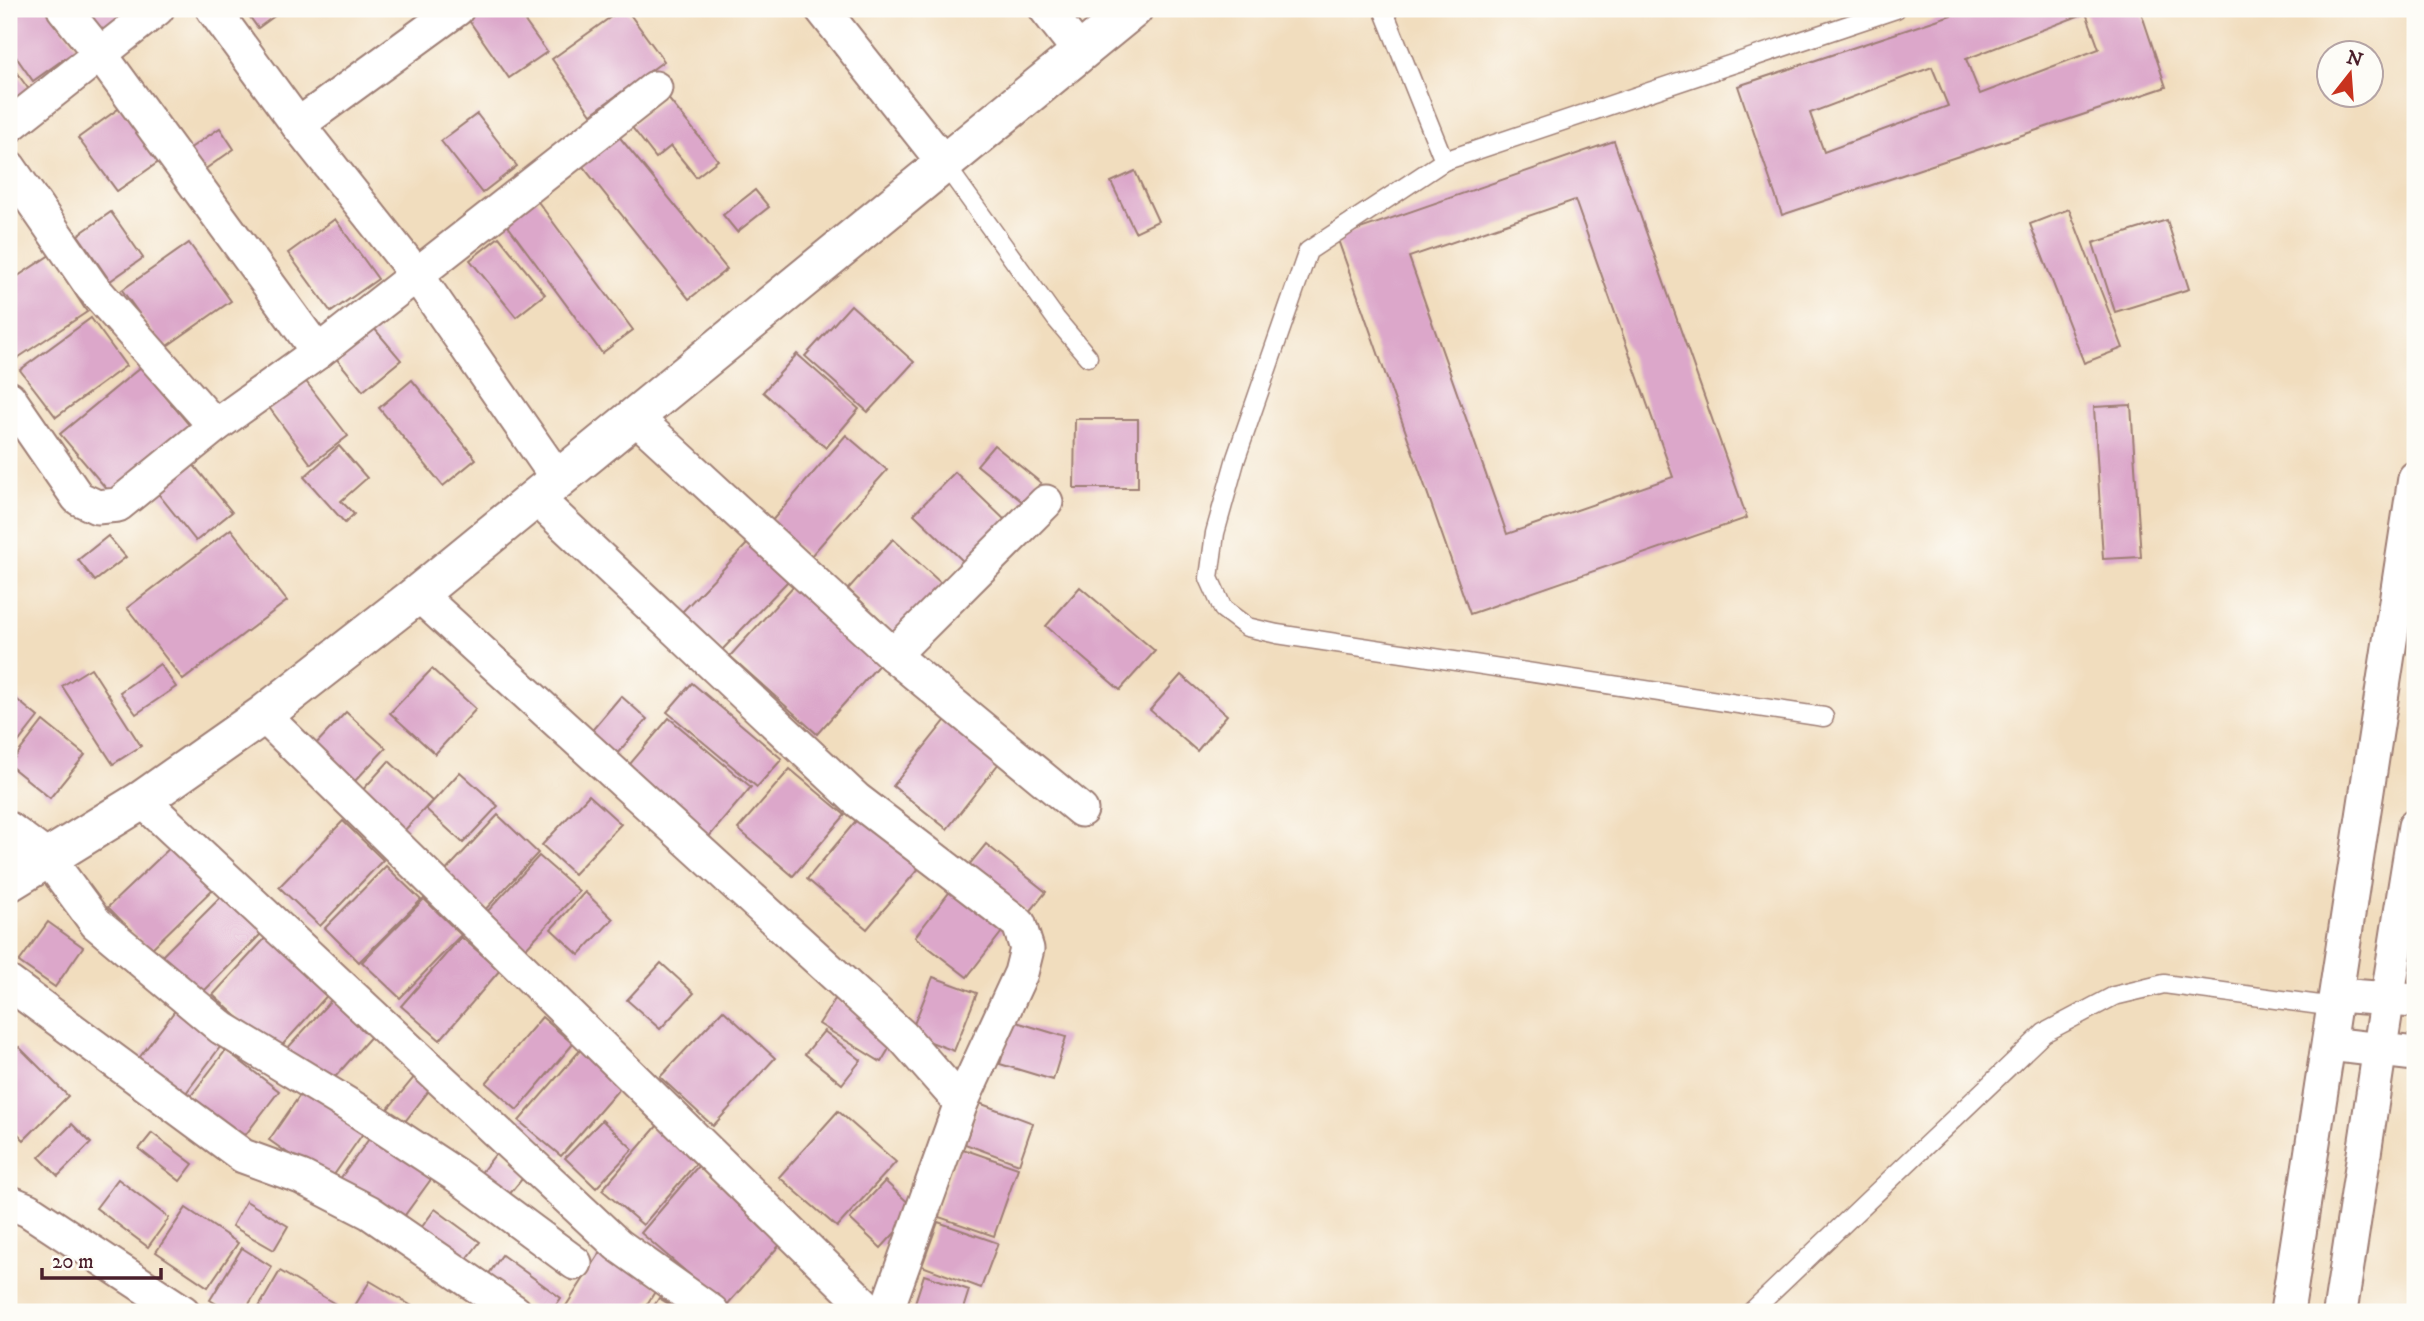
<svg xmlns="http://www.w3.org/2000/svg" width="2424" height="1321" font-family="'IM FELL DW Pica',serif">
	<style>
		.building { fill: #dca7ca; fill-rule: evenodd }
		.lines { fill: none; stroke-linecap: round; stroke-linejoin: round }
		.service-casing { stroke: #9e7e74; stroke-width: 21 }
		.minor-casing { stroke: #9e7e74; stroke-width: 37 }
		.tertiary-casing { stroke: #9e7e74; stroke-width: 42 }
		.service { stroke: #fff; stroke-width: 18 }
		.minor { stroke: #fff; stroke-width: 33 }
		.tertiary { stroke: #fff; stroke-width: 38 }
	</style>
	<rect width="100%" height="100%" fill="#fdfcf7"/>
	<filter id="ink" filterUnits="userSpaceOnUse"><feTurbulence type="fractalNoise" baseFrequency=".0143" numOctaves="2"/><feDisplacementMap in="SourceGraphic" scale="14" xChannelSelector="R" yChannelSelector="G"/><feConvolveMatrix kernelMatrix="1 2 1 2 8 2 1 2 1" color-interpolation-filters="sRGB"/></filter>
	<filter id="wash" filterUnits="userSpaceOnUse"><feTurbulence type="fractalNoise" baseFrequency=".00686" numOctaves="4" result="noise"/><feDisplacementMap in="SourceGraphic" scale="28" xChannelSelector="R" yChannelSelector="G"/><feGaussianBlur stdDeviation="1.57" result="paint"/><feColorMatrix in="noise" values="0 0 0 0 0 0 0 0 0 0 0 0 0 0 0 0 0 1.4 0 .05"/><feComposite in="paint" operator="in"/></filter>
	<g filter="url(#wash)">
		<rect width="100%" height="100%" fill="#f1ddbe"/>
		<g id="blocks">
			<!-- building -->
			<g class="building">
				<path d="M9,9h41l28,40 -45,32 -24,-34z"/>
				<path d="M82,9h52l-31,25z"/>
				<path d="M244,9h40l-26,19z"/>
				<path d="M483,9h33l31,43 -38,26 -41,-59z"/>
				<path d="M622,9h4l38,52 -73,53 -39,-55z"/>
				<path d="M1969,9h171l26,78 -384,128 -44,-129zM2086,13l13,36 -119,45 -14,-35zM1932,67l16,39 -124,46 -14,-39z"/>
				<path d="M9,62l21,29 -21,15z"/>
				<path d="M667,97l51,63 -22,17 -25,-31 -15,12 -25,-32z"/>
				<path d="M121,107l39,54 -43,30 -39,-53z"/>
				<path d="M477,114l40,52 -35,27 -41,-52z"/>
				<path d="M220,128l14,21 -33,23 -15,-21z"/>
				<path d="M617,134l110,135 -38,30 -109,-136z"/>
				<path d="M1614,141l133,377 -277,96 -133,-377zM1575,200l98,277 -166,57 -98,-277z"/>
				<path d="M1135,171l23,50 -23,11 -24,-50z"/>
				<path d="M755,190l14,17 -32,25 -14,-17z"/>
				<path d="M533,195l100,135 -31,23 -100,-135z"/>
				<path d="M2069,209l54,139 -39,15 -54,-139z"/>
				<path d="M111,212l32,46 -33,23 -32,-46z"/>
				<path d="M335,219l43,60 -47,33 -43,-59z"/>
				<path d="M2167,220l22,69 -74,23 -22,-69z"/>
				<path d="M499,237l46,57 -29,23 -46,-57z"/>
				<path d="M189,243l42,58 -67,47 -42,-58z"/>
				<path d="M50,255l37,57 -77,51 -1,-81z"/>
				<path d="M851,305l63,57 -46,50 -63,-56z"/>
				<path d="M91,318l35,48 -70,51 -36,-47z"/>
				<path d="M368,321l33,39 -38,31 -33,-40z"/>
				<path d="M797,354l62,55 -33,39 -63,-56z"/>
				<path d="M141,367l49,59 -80,67 -50,-59z"/>
				<path d="M304,379l44,57 -37,28 -43,-58z"/>
				<path d="M412,380l64,79 -33,27 -64,-78z"/>
				<path d="M2131,405l10,152 -38,2 -9,-152z"/>
				<path d="M1075,419h63v69h-64z"/>
				<path d="M846,435l41,35 -77,87 -40,-34z"/>
				<path d="M994,445l47,38 -17,20 -47,-38z"/>
				<path d="M339,446l28,32 -26,23 13,13 -9,9 -41,-46z"/>
				<path d="M192,463l40,49 -36,29 -40,-50z"/>
				<path d="M955,472l51,49 -41,42 -51,-49z"/>
				<path d="M231,529l56,72 -104,79 -56,-72z"/>
				<path d="M108,536l18,21 -31,24 -17,-21z"/>
				<path d="M893,539l50,46 -46,50 -49,-46z"/>
				<path d="M748,543l40,38 -67,70 -40,-38z"/>
				<path d="M798,581l86,78 -67,75 -87,-78z"/>
				<path d="M1080,587l75,64 -35,39 -74,-64z"/>
				<path d="M160,664l16,23 -40,27 -16,-22z"/>
				<path d="M91,668l50,78 -28,18 -51,-78z"/>
				<path d="M432,669l44,40 -41,45 -45,-41z"/>
				<path d="M1181,675l46,40 -30,36 -47,-41z"/>
				<path d="M692,683l90,76 -25,28 -90,-75z"/>
				<path d="M9,693l29,24 -29,37z"/>
				<path d="M621,696l26,23 -37,43 -27,-21z"/>
				<path d="M346,712l40,36 -32,34 -40,-36z"/>
				<path d="M949,716l54,42 -56,71 -54,-43z"/>
				<path d="M669,718l82,69 -50,59 -82,-69z"/>
				<path d="M43,721l42,34 -35,43 -41,-33z"/>
				<path d="M389,761l43,40 -29,31 -43,-39z"/>
				<path d="M790,769l55,46 -52,61 -55,-47z"/>
				<path d="M460,772l38,34 -35,37 -37,-34z"/>
				<path d="M589,795l32,29 -47,50 -32,-29z"/>
				<path d="M498,815l40,38 -57,61 -41,-37z"/>
				<path d="M860,816l60,51 -53,62 -60,-50z"/>
				<path d="M343,821l40,39 -63,66 -41,-39z"/>
				<path d="M175,843l41,43 -66,64 -42,-43z"/>
				<path d="M986,844l60,48 -17,21 -61,-47z"/>
				<path d="M539,856l40,35 -55,59 -39,-36z"/>
				<path d="M386,866l35,34 -62,62 -34,-34z"/>
				<path d="M955,885l53,39 -41,53 -52,-40z"/>
				<path d="M585,892l28,27 -34,36 -28,-26z"/>
				<path d="M225,893l39,38 -65,65 -39,-38z"/>
				<path d="M424,899l37,36 -61,63 -38,-36z"/>
				<path d="M48,922l35,25 -28,40 -36,-25z"/>
				<path d="M270,933l62,57 -56,62 -63,-57z"/>
				<path d="M461,937l39,33 -60,70 -39,-34z"/>
				<path d="M661,963l33,30 -34,36 -33,-29z"/>
				<path d="M933,977l44,16 -23,58 -44,-17z"/>
				<path d="M333,998l41,35 -47,53 -41,-36z"/>
				<path d="M835,999l61,38 -15,25 -62,-38z"/>
				<path d="M177,1008l46,35 -40,54 -47,-35z"/>
				<path d="M723,1010l52,48 -62,68 -53,-49z"/>
				<path d="M542,1017l31,27 -56,66 -31,-27z"/>
				<path d="M1013,1021l53,16 -13,43 -53,-16z"/>
				<path d="M824,1031l37,29 -19,24 -37,-30z"/>
				<path d="M19,1047l49,49 -44,44 -15,-15v-68z"/>
				<path d="M583,1047l42,35 -64,74 -42,-35z"/>
				<path d="M226,1050l53,41 -39,51 -53,-41z"/>
				<path d="M415,1076l16,12 -28,36 -17,-13z"/>
				<path d="M305,1088l61,41 -37,53 -60,-42z"/>
				<path d="M979,1103l54,20 -14,41 -54,-20z"/>
				<path d="M838,1111l58,51 -59,65 -58,-50z"/>
				<path d="M664,1118l41,35 -62,72 -41,-35z"/>
				<path d="M602,1120l31,29 -37,39 -31,-30z"/>
				<path d="M72,1124l19,19 -33,33 -19,-19z"/>
				<path d="M377,1128l60,43 -40,55 -60,-43z"/>
				<path d="M152,1133l41,31 -13,17 -41,-32z"/>
				<path d="M960,1148l58,20 -24,68 -58,-20z"/>
				<path d="M498,1151l29,22 -19,23 -28,-22z"/>
				<path d="M699,1165l86,74 -59,67 -85,-73z"/>
				<path d="M118,1179l51,39 -21,29 -52,-39z"/>
				<path d="M885,1181l31,29 -35,38 -31,-29z"/>
				<path d="M246,1201l42,25 -14,24 -42,-24z"/>
				<path d="M186,1208l52,35 -30,44 -52,-35z"/>
				<path d="M435,1209l45,33 -17,22 -44,-33z"/>
				<path d="M938,1222l60,21 -17,45 -59,-22z"/>
				<path d="M242,1248l30,19 -28,45h-14l-20,-12z"/>
				<path d="M602,1250l56,37 -16,25h-80z"/>
				<path d="M502,1255l59,43 -10,14h-12l-51,-37z"/>
				<path d="M280,1271l57,34 -4,7h-77z"/>
				<path d="M924,1275l45,15 -7,22h-50z"/>
				<path d="M370,1281l52,31h-71z"/>
				<path d="M659,1298l22,14h-31z"/>
			</g>
		</g>
	</g>
	<g filter="url(#ink)">
		<use href="#blocks" fill-opacity="0" stroke="#9e7e74" stroke-width="2"/>
		<g class="lines">
			<defs>
				<g id="service">
					<path d="M1383,9l61,152 -136,90 -72,207 -21,75 -6,45 14,31 24,18 30,7 547,83"/>
					<path d="M1444,161l452,-152"/>
					<path d="M944,163l112,156 32,38"/>
					<path d="M1751,1312l293,-279 70,-37 50,-12 171,23"/>
				</g>
				<g id="minor">
					<path d="M64,9l36,45 218,298"/>
					<path d="M213,9l85,116 118,149 142,205"/>
					<path d="M822,9l122,154"/>
					<path d="M1046,9l33,42"/>
					<path d="M298,125l159,-116"/>
					<path d="M9,126l148,-117"/>
					<path d="M9,167l83,120 123,139"/>
					<path d="M9,398l69,100 19,9 21,-2 97,-79 103,-74 337,-264"/>
					<path d="M635,417l258,238 188,155"/>
					<path d="M535,497l321,302 163,125 8,25 -6,24 -60,130 -75,209"/>
					<path d="M418,594l484,442 59,67"/>
					<path d="M893,655l153,-153"/>
					<path d="M263,715l609,597"/>
					<path d="M142,800l476,445 94,67"/>
					<path d="M9,829l39,29 48,65 126,105 138,84 96,63 119,88"/>
					<path d="M9,983l234,173 58,21 68,35 146,100"/>
					<path d="M2337,995l78,6"/>
					<path d="M2329,1044l86,10"/>
					<path d="M9,1202l19,8 155,102"/>
					<path d="M2287,1312l128,-834"/>
					<path d="M2340,1312c25,-162 48,-324 75,-486"/>
				</g>
				<path id="tertiary" d="M9,882l133,-82 121,-85 155,-121 715,-585"/>
			</defs>
			<!-- service casing -->
			<use href="#service" class="service-casing"/>
			<!-- minor casing -->
			<use href="#minor" class="minor-casing"/>
			<!-- tertiary casing -->
			<use href="#tertiary" class="tertiary-casing"/>
			<!-- service -->
			<use href="#service" class="service"/>
			<!-- minor -->
			<use href="#minor" class="minor"/>
			<!-- tertiary -->
			<use href="#tertiary" class="tertiary"/>
		</g>
	</g>
	<!-- margin -->
	<rect width="2424" height="1321" fill="none" stroke="#fdfcf7" stroke-width="35"/>
	<!-- north arrow -->
	<g transform="translate(2350 74) rotate(17)"><circle r="33" fill="#fdfcf7" stroke="#b5a4a5" stroke-width="2"/>
	<path d="M0-5L12 26L0 18L-12 26Z" fill="#c8321e"/>
	<text y="-10" font-size="19" font-weight="bold" text-anchor="middle" fill="#4a1f2b">N</text>
	</g>
	<!-- scale -->
	<path d="M42 1268v10h119v-10" fill="none" stroke="#4a1f2b" stroke-width="3.5"/>
	<text x="52" y="1268" font-size="21" fill="#4a1f2b" stroke="#fdfcf7" stroke-width="5" paint-order="stroke">20 m</text>
</svg>
